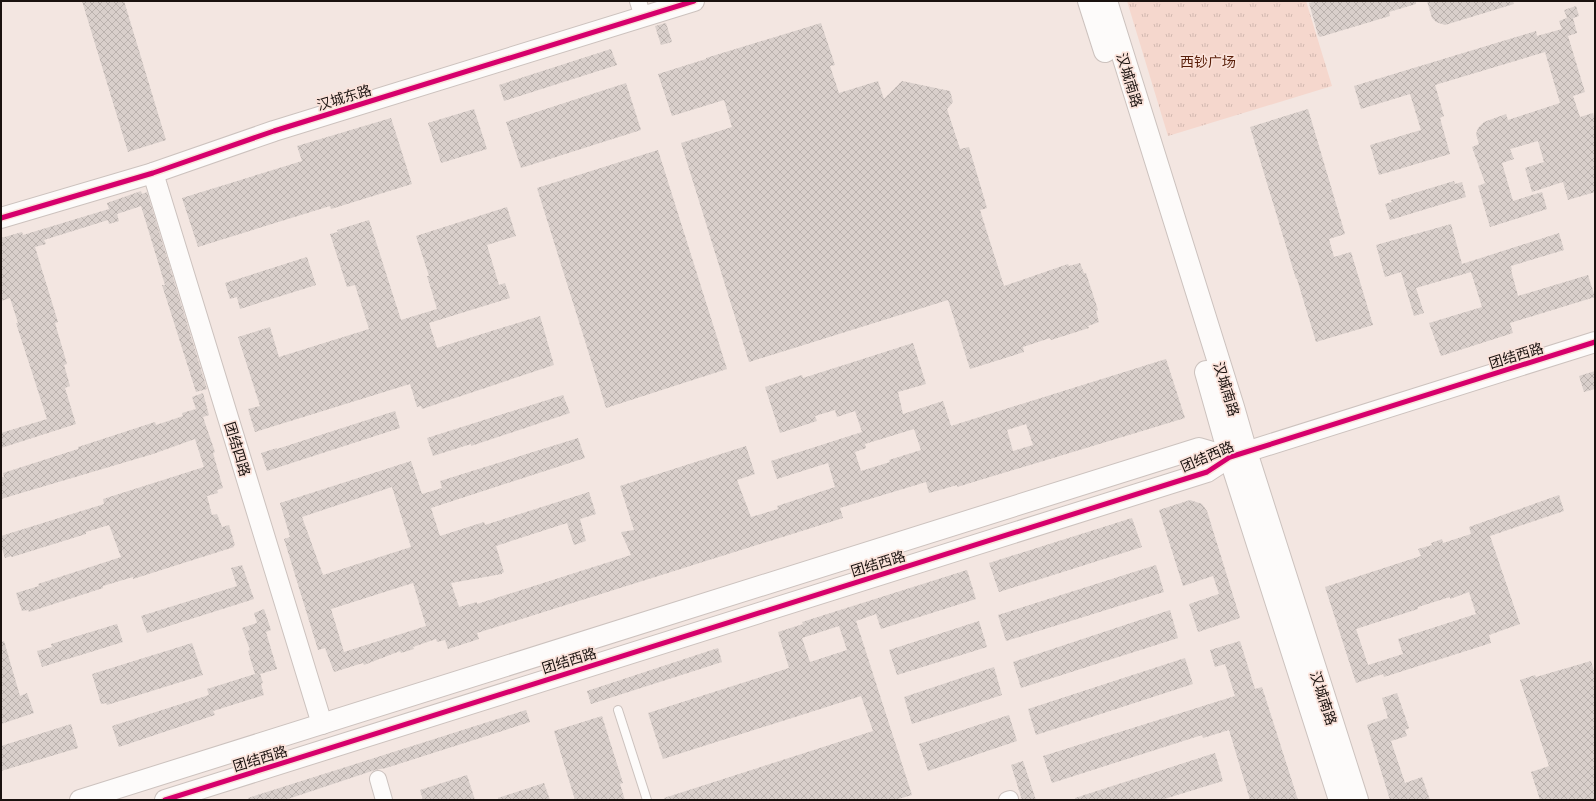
<svg xmlns="http://www.w3.org/2000/svg" width="1596" height="801" font-family="Lato,'Noto Sans SC',sans-serif">
	<style>
		.park { fill: url(#park-tufts) }
		.building { fill: url(#building-cross-hatch); fill-rule: evenodd }
		.lines { fill: none; stroke-linecap: round; stroke-linejoin: round }
		.service-casing { stroke: #ccc2be; stroke-width: 10 }
		.minor-casing { stroke: #ccc2be; stroke-width: 18 }
		.tertiary-casing { stroke: #ccc2be; stroke-width: 22 }
		.secondary-casing { stroke: #ccc2be; stroke-width: 24 }
		.service { stroke: #fdfbfa; stroke-width: 8 }
		.minor { stroke: #fdfbfa; stroke-width: 16 }
		.tertiary { stroke: #fdfbfa; stroke-width: 20 }
		.secondary { stroke: #fdfbfa; stroke-width: 22 }
		.cycleway-casing { stroke: #fae2da; stroke-width: 8 }
		.cycleway { stroke: #d6006c; stroke-width: 5 }
		.labels { text-anchor: middle; dominant-baseline: central; stroke-width: 3.5; stroke-linejoin: round; paint-order: stroke }
		.park-label { font-size: 14px; fill: #5a1e09; stroke: #fae2da }
		.street-label { font-size: 14px; fill: #1a120f; stroke: #fae2da }
	</style>
	<defs>
		<pattern id="park-tufts" width="24" height="20" patternUnits="userSpaceOnUse"><rect width="24" height="20" fill="#f5d7cd"/><path d="M3 7l-1-3M5 7V3M7 7l1-3M15 17l-1-3M17 17v-4M19 17l1-3" fill="none" stroke="#d1b8af"/></pattern>
		<pattern id="building-cross-hatch" width="8" height="8" patternUnits="userSpaceOnUse"><rect width="8" height="8" fill="#d9cfcb"/><path d="M0 0l8 8M0 8l8-8" fill="none" stroke="#bab1ad"/></pattern>
	</defs>
	<rect width="100%" height="100%" fill="#f3e6e1"/>
	<!-- park -->
	<path class="park" d="M1127,1h179l26,85 -164,50z"/>
	<!-- building -->
	<g class="building">
		<path d="M82,1h42l42,139 -38,12z"/>
		<path d="M1316,1h100v3l-27,8 1,4 -70,21 -2,-2 -9,-32z"/>
		<path d="M1427,1h86l1,3 -69,21 -9,-3 -4,-4z"/>
		<path d="M1576,6l3,10 -6,2 4,15 -9,3 17,56 -12,4 7,21 13,-4 2,7v72l-27,8 -5,-18 -31,10 -7,-24 19,-6 -6,-21 -28,8 4,10 -12,4 11,38 29,-9 5,17 -57,18 -12,-41 7,-3 -13,-36 7,-3 -3,-10 2,-6 6,-6 22,-8 2,6 52,-17 -15,-51 -110,33 9,31 -4,2 10,36 -71,21 -9,-30 51,-15 -11,-36 -49,15 -7,-23 182,-55 1,5 25,-7 -3,-8 8,-3 -3,-8z"/>
		<path d="M666,23l6,19 -11,3 -6,-19z"/>
		<path d="M821,23l14,42 -5,1 9,27 39,-12 6,18 18,-18 48,10 3,11 -6,7 13,40 9,-2 18,61 -7,2 24,76 64,-22 1,2 11,-3 4,10h2l12,37 -2,1 3,11 -11,4 1,2 -38,12 -1,-2 -27,9 1,5 -54,17 -22,-69 -199,62 -68,-219 51,-16 -8,-27 -52,16 -14,-42 48,-15v-1z"/>
		<path d="M611,49l6,16 -113,36 -5,-16z"/>
		<path d="M626,83l15,47 -120,38 -15,-46z"/>
		<path d="M474,109l13,40 -46,14 -13,-40z"/>
		<path d="M1308,109l37,125 -16,5 5,18 17,-5 22,73 -57,17 -19,-63h-1l-46,-152z"/>
		<path d="M391,118l21,66 -81,25 -1,-3 -132,41 -16,-49 120,-37 -5,-15z"/>
		<path d="M658,150l69,219 -121,39 -69,-220z"/>
		<path d="M1454,181l1,3 7,-2 4,15 -76,23 -5,-16 7,-2 -1,-2z"/>
		<path d="M141,191l1,3 5,-2 60,197 -11,3 -34,-107h3l-24,-79 -24,8 2,7 -10,3 -1,-4 -64,20 2,4 -11,3 23,75 -3,1 12,41 -3,1 6,21 -5,2 11,36 -75,24v-15l46,-14 -31,-96h2l-8,-25 -9,3v-63l21,-6 1,3 86,-26 -2,-6z"/>
		<path d="M507,207l9,29 -29,9 12,40 6,-2 5,15 -81,25 8,25 103,-32 14,49 -132,44 -1,-3 -4,1 -7,-23 -155,48 -7,-23 12,-3 -22,-69 32,-10 9,30 90,-28 -14,-44 -8,2 -17,-53 8,-2 -1,-2 32,-10 32,100 36,-11 -10,-33h2l-13,-40z"/>
		<path d="M1451,224l11,40 97,-31 5,17 -53,16 1,4h-1l7,26 70,-21 7,22 -85,26 3,10 -72,23 -12,-33 53,-16 -11,-35 -55,16 8,25 -10,3 -13,-44 -16,5 -9,-32z"/>
		<path d="M307,257l9,28 -76,24 -3,-12 -7,2 -5,-16z"/>
		<path d="M913,343l13,41 -28,8 5,22 40,-13 8,25 215,-67 19,59 -228,69v-2l-28,8 -3,-11 -86,26 3,10 -366,115 2,6 -31,10 -3,-9 -8,2 -1,-3 -23,8 1,2 -13,4 -1,-2 -36,14 -1,-2 -29,9 -9,-24 -7,2 -34,-111 6,-2 -10,-34 131,-42 11,33 20,-6 -2,-7 138,-43 7,20 -154,50 9,28 44,-14 1,3 104,-33 7,22 -16,5 6,22 -12,4 -7,-22 -71,23 8,26 -2,1v1l-51,9 8,24 18,-5v2l154,-49 -10,-23 13,-2 -14,-44 126,-40 9,28 -18,6 14,37 27,-8 -1,-3 58,-19 -7,-24 -51,16 -6,-18 91,-29 -7,-21 -18,6 -2,-7 -20,6 2,5 -37,12 -15,-46 37,-12 1,3zM1026,424l7,21 -20,6 -6,-21zM914,429l7,21 -32,10 1,2 -29,9 -6,-19 11,-4 -1,-4zM392,487l19,60 -88,28 -21,-58zM413,583l13,43 -82,26 -13,-43z"/>
		<path d="M1595,371v18l-11,3 -5,-16z"/>
		<path d="M203,393l6,22 -6,2 12,35 -2,1 10,35 -6,2 1,3 -11,3 5,19 5,-1 5,13 7,-2 6,20 -2,1 1,1 -101,32v-2l-30,9v2l-74,24 -1,-2 -6,1 -6,-18 23,-7 -1,-2 83,-27 -12,-32 -23,7v2l-74,23 -1,-1 -6,2 -4,-13v-9l103,-32 -1,-5 101,-32 -9,-28 -42,15 -152,45v-21l3,-1 -1,-4 75,-24v-2l77,-25 1,3 27,-9 -1,-3 14,-4 -4,-12z"/>
		<path d="M563,395l7,18 -99,33v-2l-38,12 -6,-18z"/>
		<path d="M395,411l5,17 -133,43 -6,-18 16,-5v1z"/>
		<path d="M1559,495l5,16 -74,25 30,88 -31,11 2,8 -107,34 -1,-3 -27,9 -31,-96 96,-31 -3,-7 14,-4 -1,-2 11,-4 1,4 28,-9 -2,-7zM1469,592l7,22 -78,25 5,15 -35,11 -12,-36 62,-20v-2l32,-10v2z"/>
		<path d="M1190,500l12,4 5,7 33,107 -42,14 -9,-28 30,-10 -6,-18 -30,10 -24,-76z"/>
		<path d="M1132,518l10,29 -143,45 -10,-29z"/>
		<path d="M242,565l12,34 -107,34 -6,-17 96,-30 -6,-18z"/>
		<path d="M1156,565l8,27 -158,49 -8,-26z"/>
		<path d="M967,570l9,29 -95,30 -5,-15 -20,7 56,174 -17,5h-231v-2l209,-67 -12,-35 -198,63 -15,-46 141,-45 -11,-36 25,-8 -1,-2zM839,626l8,24 -37,12 -8,-24z"/>
		<path d="M264,609l7,21 -5,2 11,37 -17,5 3,9 -2,1 3,11 -51,16 2,4 -96,32 -7,-21 97,-31 -2,-6 48,-15 -7,-23 2,-1 -8,-22 15,-5 -3,-10z"/>
		<path d="M1170,610l8,28 -157,50 -8,-26z"/>
		<path d="M979,621l8,26 -90,28 -8,-25z"/>
		<path d="M117,624l6,18 -81,25 -5,-16 15,-4 -1,-3z"/>
		<path d="M4,641l16,55 7,-3 7,20 -33,11v-82z"/>
		<path d="M1240,641l15,48 7,-2 36,113h-48l-21,-70 -26,8 -1,-3 -150,48 -9,-27 192,-60 -10,-32 -10,3 -5,-17z"/>
		<path d="M192,643l11,32 -96,30 -1,-2 -5,1 -9,-30z"/>
		<path d="M718,648l4,14 -131,42 -4,-13z"/>
		<path d="M1185,658l8,26 -157,51 -8,-26z"/>
		<path d="M1591,661l4,13v126h-55l-9,-28 18,-6 -29,-86 15,-5 1,2z"/>
		<path d="M994,667l8,28 -90,29 -8,-27z"/>
		<path d="M1397,693l12,35 -4,2 2,6 -16,5 14,42 17,-6 8,23h-40l-21,-68 -2,-7 21,-7 -6,-20z"/>
		<path d="M526,710l4,12 -144,46 -11,2 -90,30h-37v-2z"/>
		<path d="M1009,715l8,26 -89,30 -9,-27z"/>
		<path d="M602,716l21,67 -3,1 5,16h-50l-21,-69z"/>
		<path d="M71,724l7,24 -77,23v-25z"/>
		<path d="M1215,753l8,28 -62,19h-86v-2z"/>
		<path d="M1023,761l13,39h-14l-11,-35z"/>
		<path d="M467,775l8,25h-52l-3,-10z"/>
		<path d="M544,783l6,17h-52v-2z"/>
	</g>
	<g class="lines">
		<defs>
			<path id="service" d="M618,710l29,90"/>
			<g id="minor">
				<path d="M638,1l5,16"/>
				<path d="M378,779l6,21"/>
				<path d="M1007,800l3,-1"/>
			</g>
			<g id="tertiary">
				<path d="M153,173l169,551"/>
				<path d="M1,218l152,-45 121,-42 420,-130"/>
				<path d="M80,800l1119,-352 31,9"/>
				<path d="M165,800l1042,-328 23,-15 365,-115"/>
			</g>
			<g id="secondary">
				<path d="M1089,1l16,50"/>
				<path d="M1106,1l127,406 13,45 111,348"/>
				<path d="M1206,372l24,85 110,343"/>
			</g>
		</defs>
		<!-- service casing -->
		<use href="#service" class="service-casing"/>
		<!-- minor casing -->
		<use href="#minor" class="minor-casing"/>
		<!-- tertiary casing -->
		<use href="#tertiary" class="tertiary-casing"/>
		<!-- secondary casing -->
		<use href="#secondary" class="secondary-casing"/>
		<!-- service -->
		<use href="#service" class="service"/>
		<!-- minor -->
		<use href="#minor" class="minor"/>
		<!-- tertiary -->
		<use href="#tertiary" class="tertiary"/>
		<!-- secondary -->
		<use href="#secondary" class="secondary"/>
		<defs>
			<g id="cycleway">
				<path d="M1,218l152,-45 121,-42 420,-130"/>
				<path d="M165,800l1042,-328 23,-15 365,-115"/>
			</g>
		</defs>
		<!-- cycleway casing -->
		<use href="#cycleway" class="cycleway-casing"/>
		<!-- cycleway -->
		<use href="#cycleway" class="cycleway"/>
	</g>
	<g class="labels">
		<!-- park labels -->
		<g class="park-label">
			<text x="1208" y="61">西钞广场</text>
		</g>
		<!-- street labels -->
		<g class="street-label">
			<text transform="translate(1130 80) rotate(73)">汉城南路</text>
			<text transform="translate(344 97) rotate(-17)">汉城东路</text>
			<text transform="translate(1516 355) rotate(-17)">团结西路</text>
			<text transform="translate(1227 389) rotate(73)">汉城南路</text>
			<text transform="translate(238 449) rotate(73)">团结四路</text>
			<text transform="translate(1207 456) rotate(-23)">团结西路</text>
			<text transform="translate(878 563) rotate(-17)">团结西路</text>
			<text transform="translate(569 660) rotate(-17)">团结西路</text>
			<text transform="translate(1324 698) rotate(72)">汉城南路</text>
			<text transform="translate(260 758) rotate(-17)">团结西路</text>
		</g>
	</g>
	<!-- border -->
	<rect width="1596" height="801" fill="none" stroke="#1a120f" stroke-width="4"/>
</svg>
